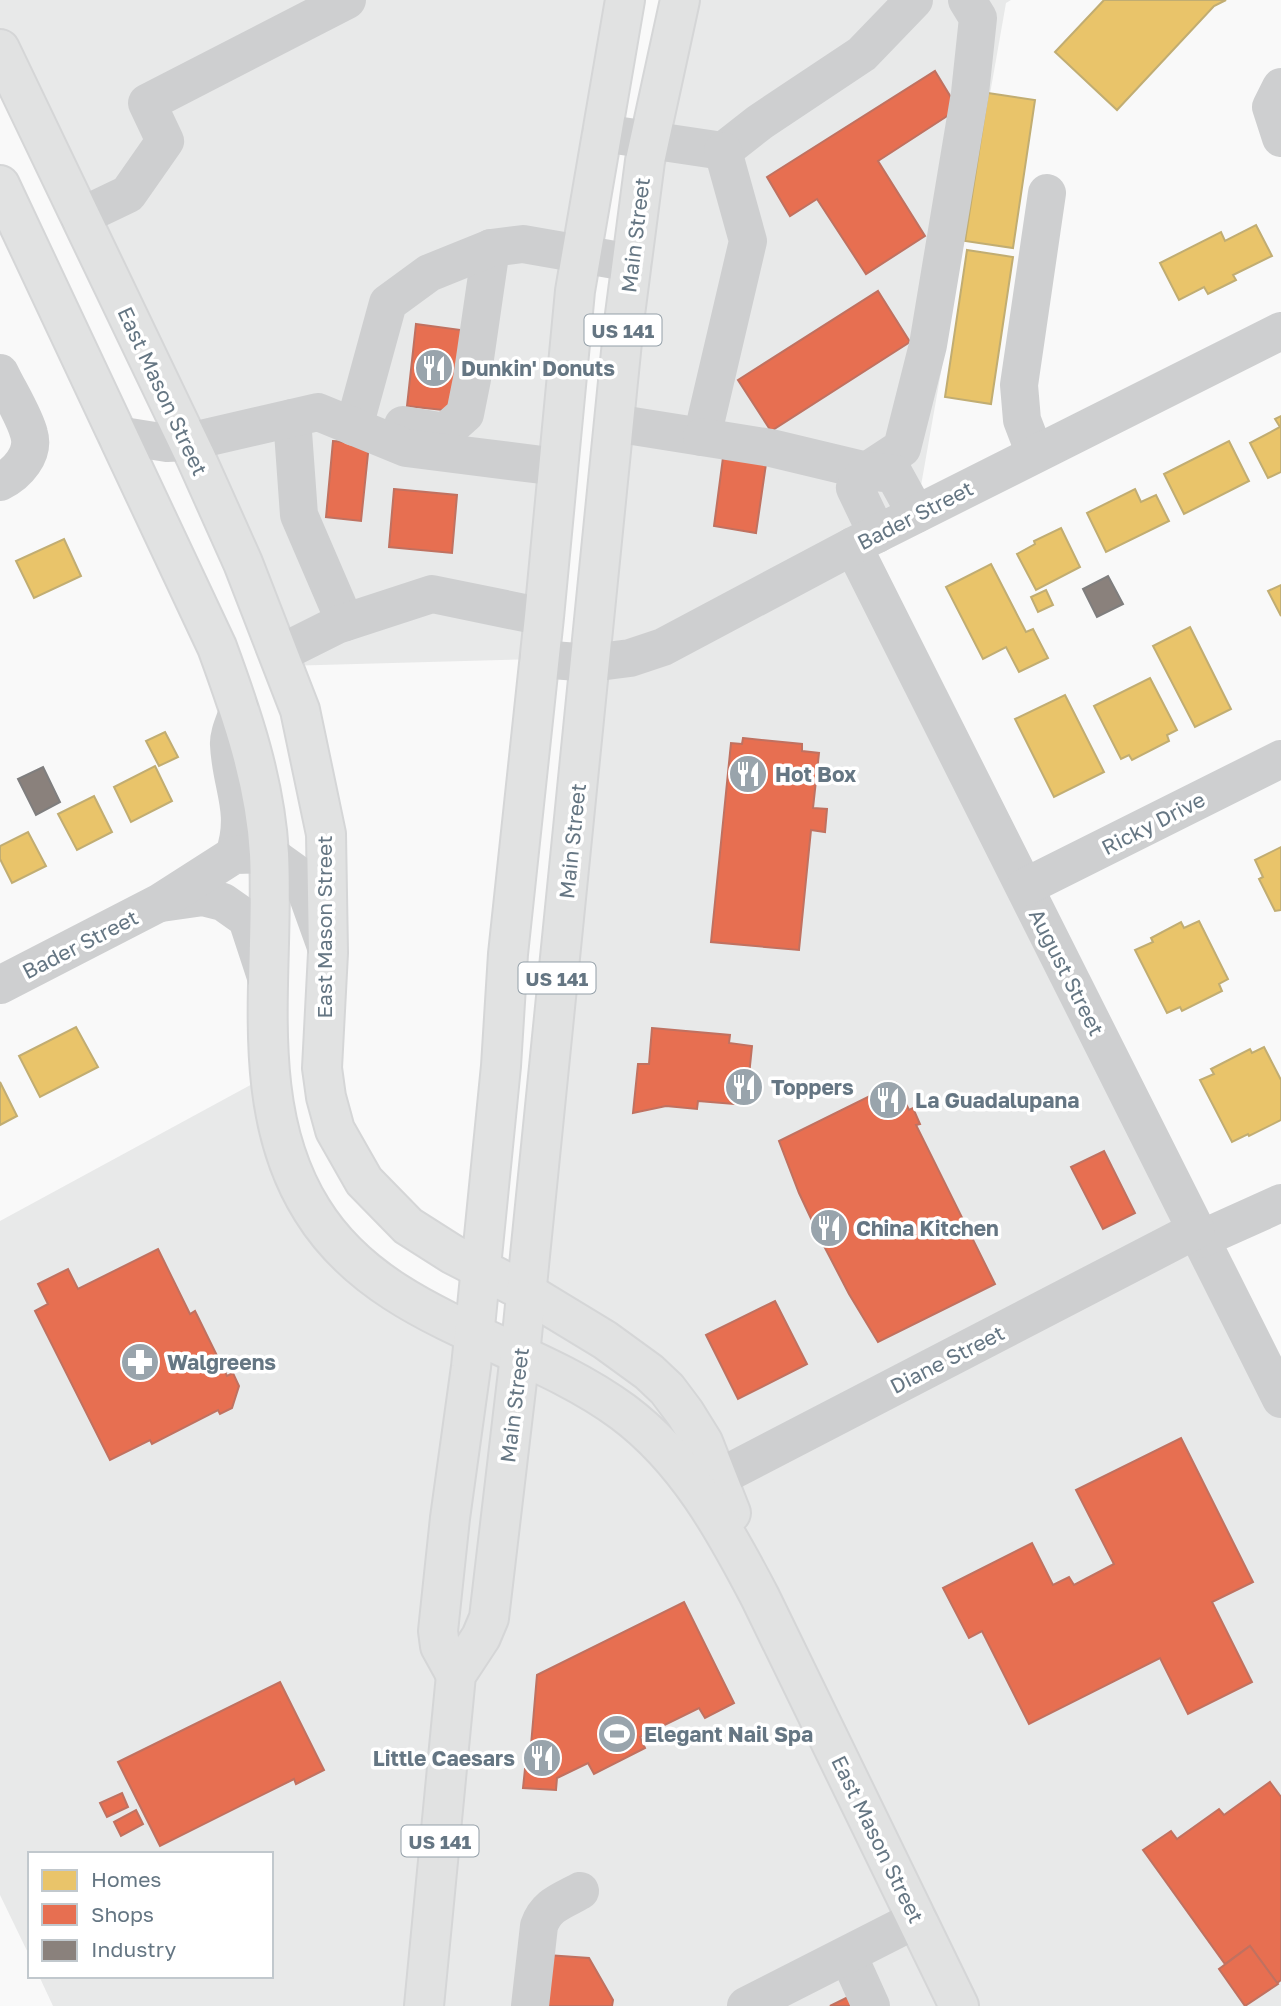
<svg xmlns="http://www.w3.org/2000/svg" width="1281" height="2006" font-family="'Golos Text',sans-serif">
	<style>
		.built { fill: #e8e9e9 }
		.homes { fill: #e9c46a; stroke: #c1ad72; stroke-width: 2 }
		.shops { fill: #e76f51; stroke: #c07160; stroke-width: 2 }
		.industry { fill: #8a817c; stroke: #7f7e7e; stroke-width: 2 }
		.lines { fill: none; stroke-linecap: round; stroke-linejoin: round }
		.major-casing { stroke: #d5d6d7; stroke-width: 42 }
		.minor { stroke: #cecfd0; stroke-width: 38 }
		.major { stroke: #e1e2e2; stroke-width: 38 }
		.labels { text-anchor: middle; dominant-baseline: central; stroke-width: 7; stroke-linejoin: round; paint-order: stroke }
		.shield { fill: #fff; stroke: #939fa8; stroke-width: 2 }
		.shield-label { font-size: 19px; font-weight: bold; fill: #657683 }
		.street-label { font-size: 21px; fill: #657683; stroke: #fff }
		.poi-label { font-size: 21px; font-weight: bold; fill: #657683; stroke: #fff; text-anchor: start }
	</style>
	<rect width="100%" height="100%" fill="#f9f9f9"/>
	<!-- built -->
	<g class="built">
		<path d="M0,0h625l-86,659 -255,7 -284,-617z"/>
		<path d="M680,0h331l-5,3 -90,511 -63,32 428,853v607h-1228l-14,-30h232v-122h-241v103l-30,-62v-674l269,-146 43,136 207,143z"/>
	</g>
	<!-- homes -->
	<g class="homes">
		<path d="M1104,0h122l-12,6 -97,104 -62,-58z"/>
		<path d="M988,93l47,7 -22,148 -48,-7z"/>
		<path d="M1256,225l16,31 -39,19 3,5 -28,14 -4,-7 -25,13 -19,-37 61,-31 4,9z"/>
		<path d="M967,250l46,7 -22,147 -46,-7z"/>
		<path d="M1281,416v56l-13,6 -18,-35 30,-16 -5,-8z"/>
		<path d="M1229,441l20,40 -65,33 -20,-40z"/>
		<path d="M1135,489l6,13 15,-7 13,26 -63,31 -19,-39z"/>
		<path d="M1061,528l19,39 -44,23 -19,-36 18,-10 -1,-3z"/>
		<path d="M64,539l17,37 -47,22 -18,-37z"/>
		<path d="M991,564l35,68 7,-3 15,29 -29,14 -13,-25 -23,12 -37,-72z"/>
		<path d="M1281,585v31l-13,-25z"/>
		<path d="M1046,590l7,15 -15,7 -7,-15z"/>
		<path d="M1190,627l41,82 -36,18 -42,-81z"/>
		<path d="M1150,678l27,52 -10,5 2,6 -37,19 -3,-5 -8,4 -27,-53z"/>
		<path d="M1065,695l39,77 -50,25 -39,-78z"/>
		<path d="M165,732l13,25 -19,9 -13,-25z"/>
		<path d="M155,766l17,35 -41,21 -17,-35z"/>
		<path d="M94,796l18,36 -35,18 -19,-36z"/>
		<path d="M28,832l18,34 -34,17 -12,-24v-13z"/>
		<path d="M1281,847v63l-6,1 -16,-32 4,-2 -8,-17z"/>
		<path d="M1199,921l29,58 -9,5 3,7 -40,20 -2,-4 -13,6 -32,-63 18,-8 -2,-4 30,-16 3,6z"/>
		<path d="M76,1027l22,40 -58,30 -21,-41z"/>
		<path d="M1264,1047l17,33v40l-32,16 -1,-2 -16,8 -32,-62 14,-6 -3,-5 39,-20 2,4z"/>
		<path d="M0,1082l17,34 -17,9z"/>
	</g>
	<!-- shops -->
	<g class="shops">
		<path d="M935,71l23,38 -80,52 47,75 -59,38 -49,-75 -27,17 -23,-39z"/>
		<path d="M878,291l32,51 -139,89 -33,-51z"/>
		<path d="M416,324l45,6 -9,81 -45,-5z"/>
		<path d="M333,441l36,3 -8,77 -35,-4z"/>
		<path d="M724,450l43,7 -11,76 -42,-7z"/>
		<path d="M394,489l63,6 -5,58 -63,-6z"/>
		<path d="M743,738l59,6v7l17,2 -6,55 14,1 -2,23 -14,-2 -12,120 -88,-8 20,-199 11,1z"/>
		<path d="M652,1028l78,7 -1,8 23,3 -6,59 -48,-4 -1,8 -31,-3 -33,7 5,-49h11z"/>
		<path d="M896,1083l13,27 4,-2 7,16 -4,1 79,159 -117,58 -29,-48 -26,-50 -24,-51 -20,-52z"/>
		<path d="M1104,1151l31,62 -32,16 -32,-62z"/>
		<path d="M158,1249l32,65 5,-3 32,65 6,-3 6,13 -7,22 -12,6 -2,-4 -66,34 -2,-4 -40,20 -75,-149 13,-7 -10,-20 30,-15 10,20z"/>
		<path d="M775,1301l32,63 -69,35 -32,-64z"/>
		<path d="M1181,1438l72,144 -41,20 40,80 -64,32 -28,-56 -131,66 -47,-93 -13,7 -26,-50 89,-45 21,42 16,-8 5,8 40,-21 -38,-74z"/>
		<path d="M684,1602l50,101 -29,15 -6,-10 -59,29 5,11 -51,26 -6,-11 -31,15 -1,12 -33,-2 2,-19h4l8,-94z"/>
		<path d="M280,1682l44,88 -28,14 -2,-5 -134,67 -42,-84z"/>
		<path d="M1270,1782l11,15v183l-4,3 -27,-37 -25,18 -82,-114 28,-19 6,8 42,-30 5,6z"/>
		<path d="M122,1793l6,14 -21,10 -7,-14z"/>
		<path d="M136,1810l7,14 -22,12 -7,-14z"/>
		<path d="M1250,1946l28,38 -33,22 -26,-37z"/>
		<path d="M547,1955l42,3 24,42 -1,6h-70z"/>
		<path d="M850,1996l6,10h-26z"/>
	</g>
	<!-- industry -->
	<g class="industry">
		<path d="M1108,576l15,28 -26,13 -14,-28z"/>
		<path d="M43,767l17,35 -24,13 -18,-36z"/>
	</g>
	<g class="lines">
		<defs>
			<g id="major">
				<path d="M0,49l196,409 47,105 57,147 26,124 2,119 -6,115 4,29 9,33 29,51 44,45 44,28 74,38 79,48 44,32 18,17 18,24 18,29 28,71"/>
				<path d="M0,185l217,462c25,68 48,135 52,207 6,119 -23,251 43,356 69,112 211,128 311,202 63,47 101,116 137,185l199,409"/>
				<path d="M456,1675l-16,-29 -2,-15 12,-113 21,-151 30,-301 7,-112 36,-337 31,-326 50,-291"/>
				<path d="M424,2006l32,-331 25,-38 8,-19 31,-263 104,-1033 21,-161 35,-161"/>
			</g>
		</defs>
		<!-- major casing -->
		<use href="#major" class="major-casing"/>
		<!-- minor -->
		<g class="minor">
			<path d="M1281,87l-10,20 10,31"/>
			<path d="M602,133l121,18 37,-29 102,-68 52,-54"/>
			<path d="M80,217l48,-23 37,-53 -18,-38 200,-103"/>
			<path d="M0,373c8,17 25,44 29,61 6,20 -12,40 -29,48"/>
			<path d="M292,418l7,97 46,107"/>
			<path d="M614,423l88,14 46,-196 -25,-90"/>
			<path d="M403,425l42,7 20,-18 7,-35 19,-131"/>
			<path d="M354,427l34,-124 41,-30 62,-25 32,-4 109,19"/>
			<path d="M117,435l50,8 21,-1 130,-30 88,36 152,19"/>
			<path d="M702,437l69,11 96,23 35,-23 26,-103 42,-252 8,-75 -11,-18"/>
			<path d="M1035,454l-13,-34 -3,-35 28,-192"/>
			<path d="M877,534l-22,-46 12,-17 27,3 22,40"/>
			<path d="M853,546l428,853"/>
			<path d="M279,654l58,-29 95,-31 112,23"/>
			<path d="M539,659l52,4 39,-5 33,-11 190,-101 428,-215"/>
			<path d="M234,855c15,-44 -3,-68 -5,-110 -1,-11 7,-26 10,-37"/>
			<path d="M1025,887l256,-128"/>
			<path d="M161,903l42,-6 20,5 24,17 19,58"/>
			<path d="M0,985l159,-82 75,-48 35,-1 32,23 24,67"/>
			<path d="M1201,1239l80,-36"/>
			<path d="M699,1491l19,-13 478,-248"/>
			<path d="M848,1955l23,51"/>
			<path d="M530,2006l9,-80c7,-21 23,-25 41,-35"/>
			<path d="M746,2006l171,-87"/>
		</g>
		<!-- major -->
		<use href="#major" class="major"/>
	</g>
	<!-- icons -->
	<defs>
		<symbol id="restaurant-disc" viewBox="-11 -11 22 22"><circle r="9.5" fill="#99a4ac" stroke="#fff"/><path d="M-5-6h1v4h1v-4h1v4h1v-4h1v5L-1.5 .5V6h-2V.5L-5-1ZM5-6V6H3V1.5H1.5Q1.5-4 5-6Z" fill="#fff"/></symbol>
		<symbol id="pharmacy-disc" viewBox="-11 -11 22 22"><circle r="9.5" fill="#99a4ac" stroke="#fff"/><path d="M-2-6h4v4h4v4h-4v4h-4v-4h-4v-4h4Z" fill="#fff"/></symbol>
		<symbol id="stadium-disc" viewBox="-11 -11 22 22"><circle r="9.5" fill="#99a4ac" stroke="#fff"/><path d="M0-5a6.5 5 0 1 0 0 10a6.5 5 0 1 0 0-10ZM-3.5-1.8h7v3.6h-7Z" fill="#fff"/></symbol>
	</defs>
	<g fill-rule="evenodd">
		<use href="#restaurant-disc" x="412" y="346" width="44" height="44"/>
		<use href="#restaurant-disc" x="726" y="752" width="44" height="44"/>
		<use href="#restaurant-disc" x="722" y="1065" width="44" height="44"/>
		<use href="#restaurant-disc" x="866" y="1078" width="44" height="44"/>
		<use href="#restaurant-disc" x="807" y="1206" width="44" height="44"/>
		<use href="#pharmacy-disc" x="118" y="1340" width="44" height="44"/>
		<use href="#stadium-disc" x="595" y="1712" width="44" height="44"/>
		<use href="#restaurant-disc" x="520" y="1736" width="44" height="44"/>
	</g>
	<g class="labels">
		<!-- shield labels -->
		<g class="shield">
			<rect x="584.5" y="314.5" width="77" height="31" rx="5"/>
			<rect x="518.5" y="962.5" width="77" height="31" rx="5"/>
			<rect x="401.5" y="1825.5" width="77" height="31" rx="5"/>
		</g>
		<g class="shield-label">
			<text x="623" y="330">US 141</text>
			<text x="557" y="978">US 141</text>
			<text x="440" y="1841">US 141</text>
		</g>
		<!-- street labels -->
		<g class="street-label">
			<text transform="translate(635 235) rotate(-83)">Main Street</text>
			<text transform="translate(163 391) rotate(65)">East Mason Street</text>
			<text transform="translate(915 515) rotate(-27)">Bader Street</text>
			<text transform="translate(1153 823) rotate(-27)">Ricky Drive</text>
			<text transform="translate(572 841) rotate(-84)">Main Street</text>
			<text transform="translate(324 927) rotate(-90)">East Mason Street</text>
			<text transform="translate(80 944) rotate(-27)">Bader Street</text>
			<text transform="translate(1067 972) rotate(63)">August Street</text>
			<text transform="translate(947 1359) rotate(-27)">Diane Street</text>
			<text transform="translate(514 1405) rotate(-83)">Main Street</text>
			<text transform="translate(878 1839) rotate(64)">East Mason Street</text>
		</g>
		<!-- poi labels -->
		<g class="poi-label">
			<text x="461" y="368">Dunkin' Donuts</text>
			<text x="775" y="774">Hot Box</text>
			<text x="771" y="1087">Toppers</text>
			<text x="915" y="1100">La Guadalupana</text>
			<text x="856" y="1228">China Kitchen</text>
			<text x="167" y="1362">Walgreens</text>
			<text x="644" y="1734">Elegant Nail Spa</text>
			<text x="515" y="1758" text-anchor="end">Little Caesars</text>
		</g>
	</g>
	<!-- legend -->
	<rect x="28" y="1852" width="245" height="126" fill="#ffffff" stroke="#c1c8cd" stroke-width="2"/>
	<rect x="42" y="1870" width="35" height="21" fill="#e9c46a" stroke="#c1c8cd" stroke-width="2"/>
	<text x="91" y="1887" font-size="21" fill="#657683">Homes</text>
	<rect x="42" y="1904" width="35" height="21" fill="#e76f51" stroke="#c1c8cd" stroke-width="2"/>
	<text x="91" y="1922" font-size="21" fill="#657683">Shops</text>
	<rect x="42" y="1940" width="35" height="21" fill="#8a817c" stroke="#c1c8cd" stroke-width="2"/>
	<text x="91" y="1957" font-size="21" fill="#657683">Industry</text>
</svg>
